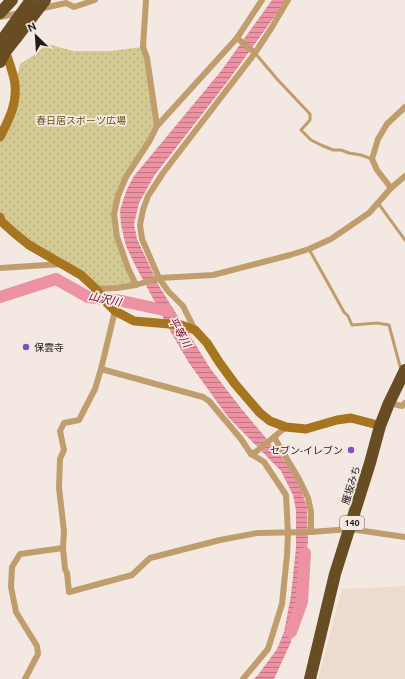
<svg xmlns="http://www.w3.org/2000/svg" width="405" height="679" font-family="Ubuntu,'Noto Sans JP',sans-serif">
	<style>
		.built { fill: #eedbd0 }
		.park { fill: url(#park-dots) }
		.water { fill: url(#water-rules) }
		.lines { fill: none; stroke-linecap: round; stroke-linejoin: round }
		.river { stroke: #ec92a3; stroke-width: 12 }
		.lane { stroke: #bf9d6c; stroke-width: 3 }
		.street { stroke: #bf9d6c; stroke-width: 6 }
		.secondary { stroke: #a7751f; stroke-width: 9 }
		.highway { stroke: #684d24; stroke-width: 12 }
		.highway-bridge { stroke: #684d24; stroke-width: 12 }
		.poi-dot { fill: #804ec6; stroke: #f4e9e2; stroke-width: 1.5 }
		.labels { text-anchor: middle; dominant-baseline: central; stroke-width: 3.5; stroke-linejoin: round; paint-order: stroke }
		.shield { fill: #f4e9e2; stroke: #605a55; stroke-width: 1 }
		.shield-label { font-size: 9px; font-weight: bold; fill: #201c19 }
		.park-label { font-size: 10px; fill: #5d500c; stroke: #f4e9e2 }
		.poi-label { font-size: 10px; fill: #201c19; stroke: #f4e9e2; text-anchor: start }
		.street-label { font-size: 10px; fill: #201c19; stroke: #f4e9e2 }
		.water-label { font-size: 11px; font-style: italic; fill: #740730; stroke: #f4e9e2 }
	</style>
	<defs>
		<pattern id="park-dots" width="8" height="8" patternUnits="userSpaceOnUse"><rect width="8" height="8" fill="#d3c993"/><path d="M2 2h.1M6 6h.1" fill="none" stroke="#b5ac7e" stroke-width="1.8" stroke-linecap="round"/></pattern>
		<pattern id="water-rules" width="6" height="5" patternUnits="userSpaceOnUse"><rect width="6" height="5" fill="#ec92a3"/><path d="M0 2.5h6" fill="none" stroke="#bf7684"/></pattern>
	</defs>
	<rect width="100%" height="100%" fill="#f4e9e2"/>
	<!-- built -->
	<path class="built" d="M405,586v93h-87l24,-90z"/>
	<!-- park -->
	<path class="park" d="M47,44l26,7h37l33,-4 14,79 -31,51 -12,37 3,23 19,48 -40,4 -67,-44 -29,-28v-80l15,-52 5,-21 17,-11z"/>
	<!-- water -->
	<path class="water" d="M272,0h13l-5,9 -52,72 -74,95 -15,27 -5,21 3,15 22,47 51,82 30,39 50,60 11,22 6,18 1,34 -8,59 -9,42 -17,37h-20l4,-4 19,-26 7,-17 7,-37 5,-47v-38l-3,-15 -12,-24 -53,-54 -39,-54 -17,-29 -37,-69 -9,-19 -5,-21 -1,-15 7,-21 7,-13 87,-105z"/>
	<g class="lines">
		<!-- river -->
		<g class="river">
			<path d="M0,297l56,-18 32,18 34,4 46,10"/>
			<path d="M291,632l11,-30 3,-49"/>
		</g>
		<!-- lane -->
		<g class="lane">
			<path d="M255,53l22,26 33,35v6l-9,10 10,10 10,5 12,5h8l8,3 12,2 11,4"/>
			<path d="M378,203l27,37"/>
			<path d="M309,249l35,63 4,4 4,9 25,-2 12,2 12,45"/>
		</g>
		<!-- street -->
		<g class="street">
			<path d="M39,9l27,-6 8,4 21,-7"/>
			<path d="M0,17l20,-4"/>
			<path d="M237,38l18,15"/>
			<path d="M157,126l80,-88 25,-38"/>
			<path d="M391,188l-14,-18 -5,-11 6,-20 9,-15 18,-17"/>
			<path d="M0,268l62,-4"/>
			<path d="M136,285l-8,-17 -11,-31 -3,-23 4,-18 8,-19 24,-37 7,-14 -10,-68 -4,-11 3,-47"/>
			<path d="M96,289l21,-1 19,-3 23,-7 54,-3 77,-20 19,-6 22,-10 38,-26 22,-25 14,-12"/>
			<path d="M115,311l-14,58 -6,20 -16,31 -15,3 -4,8 4,19 -4,9 -1,29 5,43 -1,17 2,21 2,4 2,19 63,-17 18,-17 70,-18 37,-7 54,-1 39,-3 55,8"/>
			<path d="M195,330l-12,-24 -15,-15 -9,-13 -17,-39 -2,-14 3,-15 5,-14 15,-23 92,-120 17,-26 16,-27"/>
			<path d="M101,369l102,28 6,4 32,38 10,15 13,8 22,33 2,38 -1,22 -5,49 -14,45 -25,30"/>
			<path d="M389,403l13,3 3,-3"/>
			<path d="M274,437l25,42 9,19 3,14v20"/>
			<path d="M251,454l6,-3 29,-24"/>
			<path d="M25,679l13,-25 -1,-8 -21,-34 -5,-25 1,-20 8,-13 43,-6"/>
		</g>
		<!-- secondary -->
		<g class="secondary">
			<path d="M0,137c8,-16 17,-32 15,-51 0,-9 -7,-27 -10,-36"/>
			<path d="M0,217l1,4 12,11 16,13 52,30 15,14 11,14 8,8 19,10 47,4 14,5 12,13 12,19 16,22 25,29 10,8 16,6 20,2 31,-9 14,-2 23,6 6,2"/>
		</g>
		<!-- highway -->
		<g class="highway">
			<path d="M0,13l12,-13"/>
			<path d="M0,62l5,-10 11,-14"/>
			<path d="M310,679l25,-105 35,-111 10,-37 9,-23 16,-33"/>
		</g>
		<!-- highway-bridge -->
		<g class="highway-bridge">
			<path d="M16,38l29,-38"/>
			<path d="M0,43l31,-43"/>
		</g>
	</g>
	<!-- markers -->
	<g class="poi-dot">
		<circle cx="26" cy="347" r="4"/>
		<circle cx="351" cy="450" r="4"/>
	</g>
	<g class="labels">
		<!-- shield labels -->
		<rect class="shield" x="340" y="516" width="24" height="14" rx="3"/>
		<g class="shield-label">
			<text x="352" y="523">140</text>
		</g>
		<!-- park labels -->
		<g class="park-label">
			<text x="81" y="120">春日居スポーツ広場</text>
		</g>
		<!-- poi labels -->
		<g class="poi-label">
			<text x="34" y="347">保雲寺</text>
			<text x="343" y="450" text-anchor="end">セブン-イレブン</text>
		</g>
		<!-- street labels -->
		<g class="street-label">
			<text transform="translate(351 485) rotate(-73)">雁坂みち</text>
		</g>
		<!-- water labels -->
		<g class="water-label">
			<text transform="translate(105 299) rotate(12)">山沢川</text>
			<text transform="translate(180 332) rotate(60)">平等川</text>
		</g>
	</g>
	<!-- north arrow -->
	<g transform="translate(36 36) rotate(335)" stroke="#f4e9e2" stroke-width="3" paint-order="stroke">
	<path d="M0-3L7 15L0 10L-7 15Z" fill="#201c19"/>
	<text y="-6" font-size="11" font-weight="bold" text-anchor="middle" fill="#201c19">N</text>
	</g>
</svg>
